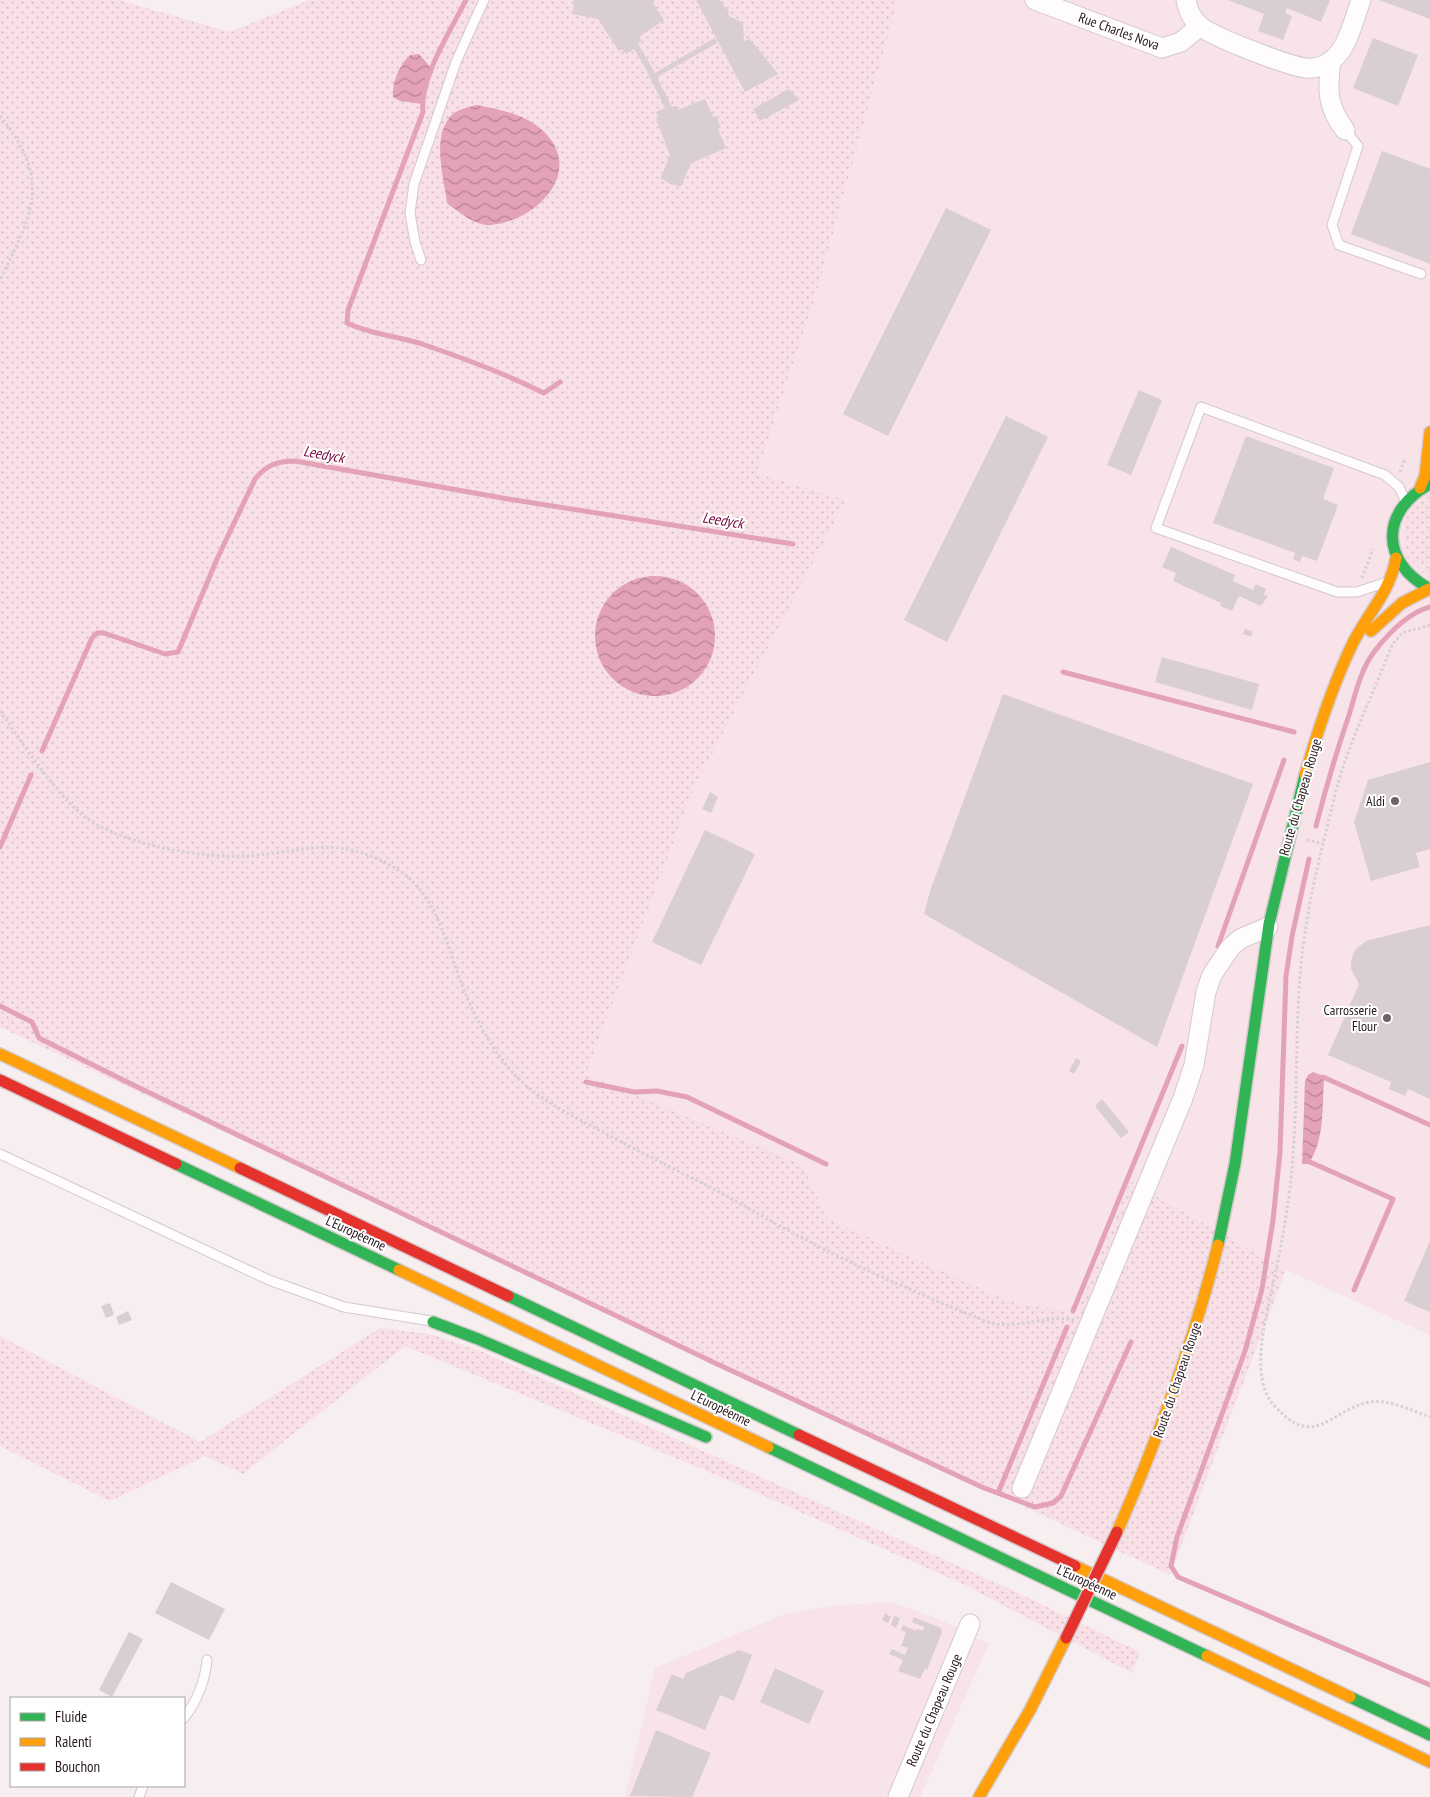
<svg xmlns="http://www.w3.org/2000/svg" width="1430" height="1797" font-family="'PT Sans Narrow',sans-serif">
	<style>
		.built { fill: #f8e3e8 }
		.green { fill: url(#green-dots) }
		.water { fill: url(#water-waves) }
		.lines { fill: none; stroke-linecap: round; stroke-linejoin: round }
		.stream { stroke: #e3a2b6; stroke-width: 5 }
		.building { fill: #d9ced1 }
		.lane-casing { stroke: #d4c9cb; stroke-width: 11 }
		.street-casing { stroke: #d4c9cb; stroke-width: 21 }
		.fast-casing { stroke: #d4c9cb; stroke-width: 14 }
		.slow-casing { stroke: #d4c9cb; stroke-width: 14 }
		.jam-casing { stroke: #d4c9cb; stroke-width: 14 }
		.path { stroke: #d5d0d1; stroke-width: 3; stroke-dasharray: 2.5 2.5; stroke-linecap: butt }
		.lane { stroke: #fefcfd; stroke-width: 9 }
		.street { stroke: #fefcfd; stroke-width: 19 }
		.fast { stroke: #30b455; stroke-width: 11 }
		.slow { stroke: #ff9f0a; stroke-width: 11 }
		.jam { stroke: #e5322d; stroke-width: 11 }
		.jam-bridge-casing { stroke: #d4c9cb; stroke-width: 14; stroke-linecap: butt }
		.jam-bridge { stroke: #e5322d; stroke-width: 11 }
		.poi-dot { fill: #706367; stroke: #fff; stroke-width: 2 }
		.labels { text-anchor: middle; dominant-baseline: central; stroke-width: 4; stroke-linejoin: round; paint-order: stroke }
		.street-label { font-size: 14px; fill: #27181d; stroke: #fff }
		.poi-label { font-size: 14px; fill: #27181d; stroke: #fff; text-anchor: end }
		.water-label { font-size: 15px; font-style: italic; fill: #790a3e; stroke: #fff }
	</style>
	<defs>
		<pattern id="green-dots" width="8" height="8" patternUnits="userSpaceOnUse" patternTransform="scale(1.25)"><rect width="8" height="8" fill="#f9dfe6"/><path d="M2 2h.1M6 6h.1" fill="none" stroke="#d5bfc5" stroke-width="1.8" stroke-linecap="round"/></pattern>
		<pattern id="water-waves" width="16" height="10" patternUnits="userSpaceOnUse" patternTransform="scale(1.25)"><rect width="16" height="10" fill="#e3a2b6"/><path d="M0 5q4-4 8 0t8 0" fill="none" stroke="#b88393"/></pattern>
	</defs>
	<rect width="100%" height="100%" fill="#f7eef0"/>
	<!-- built -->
	<g class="built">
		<path d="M898,0h532v1335l-144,-65 -155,-89 -54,132 -69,-12 -180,-82 -27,-54 -215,-91 108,-286 152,-288 -89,-27 60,-182z"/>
		<path d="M891,1602l53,19 45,23 -69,153h-295l30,-129 130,-54 44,-8z"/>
	</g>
	<!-- green -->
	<g class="green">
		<path d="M0,0h120l109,32 80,-32h589l-81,291 -60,182 89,27 -152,288 -108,286 216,91 26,54 180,82 69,12 53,-132 156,89 -116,305 -1170,-548z"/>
		<path d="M1430,494v85l-25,-24 -1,-35z"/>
		<path d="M380,1328l50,6 53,18 529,238 128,62 -8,21 -169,-89 -244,-108 -314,-130 -162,128 -38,-18 -95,45 -110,-55v-110l200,106z"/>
	</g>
	<!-- water -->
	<g class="water">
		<path d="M419,54l13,15 -10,35 -22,-3 -7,-4c-1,-16 6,-31 17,-42z"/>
		<path d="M477,105c22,5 46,8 64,24 46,40 -3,92 -50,96 -16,1 -32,-13 -44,-22 -3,-27 -15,-61 2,-85 5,-8 19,-11 28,-13z"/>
		<circle cx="655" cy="636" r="60"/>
		<path d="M1313,1072l8,3 3,5c-2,26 1,62 -16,84h-6l3,-83 3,-6z"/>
	</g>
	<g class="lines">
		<!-- stream -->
		<g class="stream">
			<path d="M466,0c-15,30 -47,79 -43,112l-75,198 -1,13c25,12 52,13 78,22 41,14 81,29 119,48l16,-11"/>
			<path d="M1063,672l231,60"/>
			<path d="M42,751l50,-113 5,-5h7l61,21 13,-2 39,-93 38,-80c11,-14 23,-18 40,-18l213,38 285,45"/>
			<path d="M1316,826c10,-39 21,-76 34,-114 6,-20 11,-43 24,-60 14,-18 34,-39 56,-45"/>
			<path d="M0,847l31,-72"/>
			<path d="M1309,859l-17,77 -6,40 -6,176 -7,68 -11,69 -17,62 -68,186 -6,29 7,11 252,108"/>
			<path d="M1218,946l66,-186"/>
			<path d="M0,1006l32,16 7,16 88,44 588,281 269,125 51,19 18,-4 8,-7 70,-154"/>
			<path d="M1323,1077l107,48"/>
			<path d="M586,1082l48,10 23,-1 30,6 139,67"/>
			<path d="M1310,1162l83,37 -39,91"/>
			<path d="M1073,1311l109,-265"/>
			<path d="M998,1493l69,-166"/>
		</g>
	</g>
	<!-- building -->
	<g class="building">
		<path d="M574,0h80l-1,3 11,17 -25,17 3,4 -4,3 17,29 60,-35 2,5 -60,34 15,30 4,-1 2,4 27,-11 8,18 3,-1 5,12 -3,1 8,19 -35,15 -10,23 -11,-2 -9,-6 9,-23 -14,-36 3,-1 -3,-6 9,-4 -21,-43 -10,-16 -8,5 -4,-5 -3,2 -21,-32 -25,-5z"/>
		<path d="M696,0h24l9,12 -1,2 2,3 10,4 3,4 1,16 6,-2 28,35 -33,18z"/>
		<path d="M1228,0h102l-9,22 -34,-14 -2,5 7,3 -9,24 -25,-9 6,-17z"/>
		<path d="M1379,0h51v19z"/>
		<path d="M1373,38l45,17 -20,51 -45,-18z"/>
		<path d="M789,89l10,11 -39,21 -7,-12z"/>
		<path d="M1382,151l48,18v95l-79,-30z"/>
		<path d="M946,208l45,22 -103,206 -45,-22z"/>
		<path d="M1139,390l23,10 -31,75 -24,-10z"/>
		<path d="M1006,416l42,21 -101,205 -43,-22z"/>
		<path d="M1246,436l88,32 -11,31 15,6 -21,56 -15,-5 -2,6 -7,-3 2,-6 -82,-30z"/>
		<path d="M1171,547l64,28 -2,6 20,9 3,-6 10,5 -2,6 4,1 -7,10 -22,-10 -7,15 -12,-5 1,-3 -48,-22 3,-8 -14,-6z"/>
		<path d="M1245,629l8,3 -2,5 -8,-3z"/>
		<path d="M1162,657l97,27 -7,26 -97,-28z"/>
		<path d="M1003,694l250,90 -96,263 -233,-133 6,-23z"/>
		<path d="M1430,762v87l-14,4 4,14 -49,14 -17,-59 14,-42z"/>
		<path d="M710,792l8,5 -7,16 -9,-4z"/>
		<path d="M705,830l50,24 -54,111 -49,-23z"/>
		<path d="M1430,925v174l-22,-10 -3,7 -16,-7 2,-7 -63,-27 31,-71 -8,-15v-8l4,-11 11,-9z"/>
		<path d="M1076,1058l5,3 -7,13 -5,-3z"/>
		<path d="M1102,1099l27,33 -8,6 -26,-32z"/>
		<path d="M1430,1241v71l-26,-11z"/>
		<path d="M110,1303l4,12 -8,3 -5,-12z"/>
		<path d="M128,1311l4,9 -13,5 -3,-8z"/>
		<path d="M171,1582l54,27 -16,31 -54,-27z"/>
		<path d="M885,1613l6,4 -3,6 -6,-3z"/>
		<path d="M894,1616l6,2 -4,10 -5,-3z"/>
		<path d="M914,1617l27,11 1,4 -15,38 -2,-2 -5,11 -22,-8 5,-11 -14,-6 3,-5 13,6 3,-7 -7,-2 5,-14 -5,-2 2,-5 13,6 1,-2 6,2 1,-4 -12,-5z"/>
		<path d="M129,1632l14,7 -31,58 -13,-7z"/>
		<path d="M739,1650l13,5 -18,46 -14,-6 -15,35 -49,-20 16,-36 11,5 3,-6z"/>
		<path d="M775,1668l49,23 -15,33 -49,-22z"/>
		<path d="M656,1730l55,23 -19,44 -62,-1z"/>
	</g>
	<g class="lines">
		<defs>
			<g id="lane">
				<path d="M1345,130l13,16 -26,79 7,20 82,29"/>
				<path d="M421,260l-6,-18 -5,-29 4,-29 42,-122 28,-62"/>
				<path d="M1384,583l-27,9h-20l-181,-64 45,-121 184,68 14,12 5,11"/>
				<path d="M0,1154l269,126 75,27 87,14"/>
				<path d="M184,1718c13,-17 21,-37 23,-58"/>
				<path d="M139,1797l4,-11"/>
			</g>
			<g id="street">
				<path d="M1035,0l127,48 19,-6 19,-16"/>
				<path d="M1186,0c2,10 6,20 14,26 13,11 88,40 106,42 8,1 15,-1 22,-5 20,-12 25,-42 33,-63"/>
				<path d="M1331,61c-4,28 -4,46 14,69"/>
				<path d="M1022,1488l161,-390 11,-33 12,-73 6,-17 18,-27 10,-9 28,-12"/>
				<path d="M898,1797l72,-173"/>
			</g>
			<g id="fast">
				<path d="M1430,484c-50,27 -50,78 0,105"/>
				<path d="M176,1164l223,106"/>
				<path d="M1218,1245l17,-81 34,-240 36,-149"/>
				<path d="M508,1296l291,139"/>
				<path d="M433,1322l45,17 228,98"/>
				<path d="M768,1447l439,209"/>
				<path d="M1350,1697l80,38"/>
			</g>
			<g id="slow">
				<path d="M1420,488l5,-12 5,-44"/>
				<path d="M1371,631l31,-28 27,-14"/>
				<path d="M1305,775c12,-42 26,-85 45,-126 14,-32 40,-55 46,-91"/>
				<path d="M0,1054l240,114"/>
				<path d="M399,1270l369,177"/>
				<path d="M1117,1532c41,-93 76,-188 101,-287"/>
				<path d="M1075,1566l275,131"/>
				<path d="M1207,1656l223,106"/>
				<path d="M979,1797l51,-87 36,-72"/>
			</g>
			<g id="jam">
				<path d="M0,1080l176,84"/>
				<path d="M240,1168l268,128"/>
				<path d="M799,1435l276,131"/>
			</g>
		</defs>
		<!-- lane casing -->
		<use href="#lane" class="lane-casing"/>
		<!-- street casing -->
		<use href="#street" class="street-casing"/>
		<!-- fast casing -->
		<use href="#fast" class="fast-casing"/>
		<!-- slow casing -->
		<use href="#slow" class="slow-casing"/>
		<!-- jam casing -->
		<use href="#jam" class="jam-casing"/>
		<!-- path -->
		<g class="path">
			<path d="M0,116c53,65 32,98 0,164"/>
			<path d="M1400,472l5,-13"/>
			<path d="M1362,578l11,-29"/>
			<path d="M1430,625l-28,8 -10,12c-15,39 -33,77 -47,116 -9,26 -15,55 -22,83 -9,36 -17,75 -21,112 -7,60 -4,122 -8,182 -2,51 -11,101 -22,151 -7,32 -22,88 1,115 42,49 57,5 97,-2 20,-3 42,9 60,15"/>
			<path d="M0,711c24,34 49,74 80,102 37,32 130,48 178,42 57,-6 78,-18 132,10 47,24 56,80 74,125 12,30 28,60 50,84 23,25 54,39 83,55 32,17 65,34 99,51 38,19 75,42 114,62 56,29 116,55 175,79 31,11 59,-7 90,-1"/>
			<path d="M1307,840l16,4"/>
		</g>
		<!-- lane -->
		<use href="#lane" class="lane"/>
		<!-- street -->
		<use href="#street" class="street"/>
		<!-- fast -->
		<use href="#fast" class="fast"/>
		<!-- slow -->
		<use href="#slow" class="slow"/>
		<!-- jam -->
		<use href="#jam" class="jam"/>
		<defs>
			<path id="jam-bridge" d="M1066,1638l51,-106"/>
		</defs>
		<!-- jam-bridge casing -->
		<use href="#jam-bridge" class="jam-bridge-casing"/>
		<!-- jam-bridge -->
		<use href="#jam-bridge" class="jam-bridge"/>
	</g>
	<!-- markers -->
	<g class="poi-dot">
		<circle cx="1395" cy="801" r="5"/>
		<circle cx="1387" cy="1018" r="5"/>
	</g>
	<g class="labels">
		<!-- street labels -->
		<g class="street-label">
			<text transform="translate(1119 31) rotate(20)">Rue Charles Nova</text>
			<text transform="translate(1300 797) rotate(-74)">Route du Chapeau Rouge</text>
			<text transform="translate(356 1233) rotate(25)">L'Européenne</text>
			<text transform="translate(1177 1380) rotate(-71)">Route du Chapeau Rouge</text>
			<text transform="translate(721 1408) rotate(26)">L'Européenne</text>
			<text transform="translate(1087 1582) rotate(25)">L'Européenne</text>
			<text transform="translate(934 1710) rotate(-67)">Route du Chapeau Rouge</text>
		</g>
		<!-- poi labels -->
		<g class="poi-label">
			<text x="1385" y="801">Aldi</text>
			<text x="1377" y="1010">Carrosserie<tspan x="1377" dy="16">Flour</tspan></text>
		</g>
		<!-- water labels -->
		<g class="water-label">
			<text transform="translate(324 454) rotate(10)">Leedyck</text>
			<text transform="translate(723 520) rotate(9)">Leedyck</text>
		</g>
	</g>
	<!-- legend -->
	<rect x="10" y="1697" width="175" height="90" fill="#ffffff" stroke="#a9a3a5"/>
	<rect x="20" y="1713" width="25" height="8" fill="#30b455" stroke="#a9a3a5"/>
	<text x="55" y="1722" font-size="15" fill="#27181d">Fluide</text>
	<rect x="20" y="1738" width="25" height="8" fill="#ff9f0a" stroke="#a9a3a5"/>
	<text x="55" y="1747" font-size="15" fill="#27181d">Ralenti</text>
	<rect x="20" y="1763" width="25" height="8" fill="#e5322d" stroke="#a9a3a5"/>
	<text x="55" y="1772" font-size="15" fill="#27181d">Bouchon</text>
</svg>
